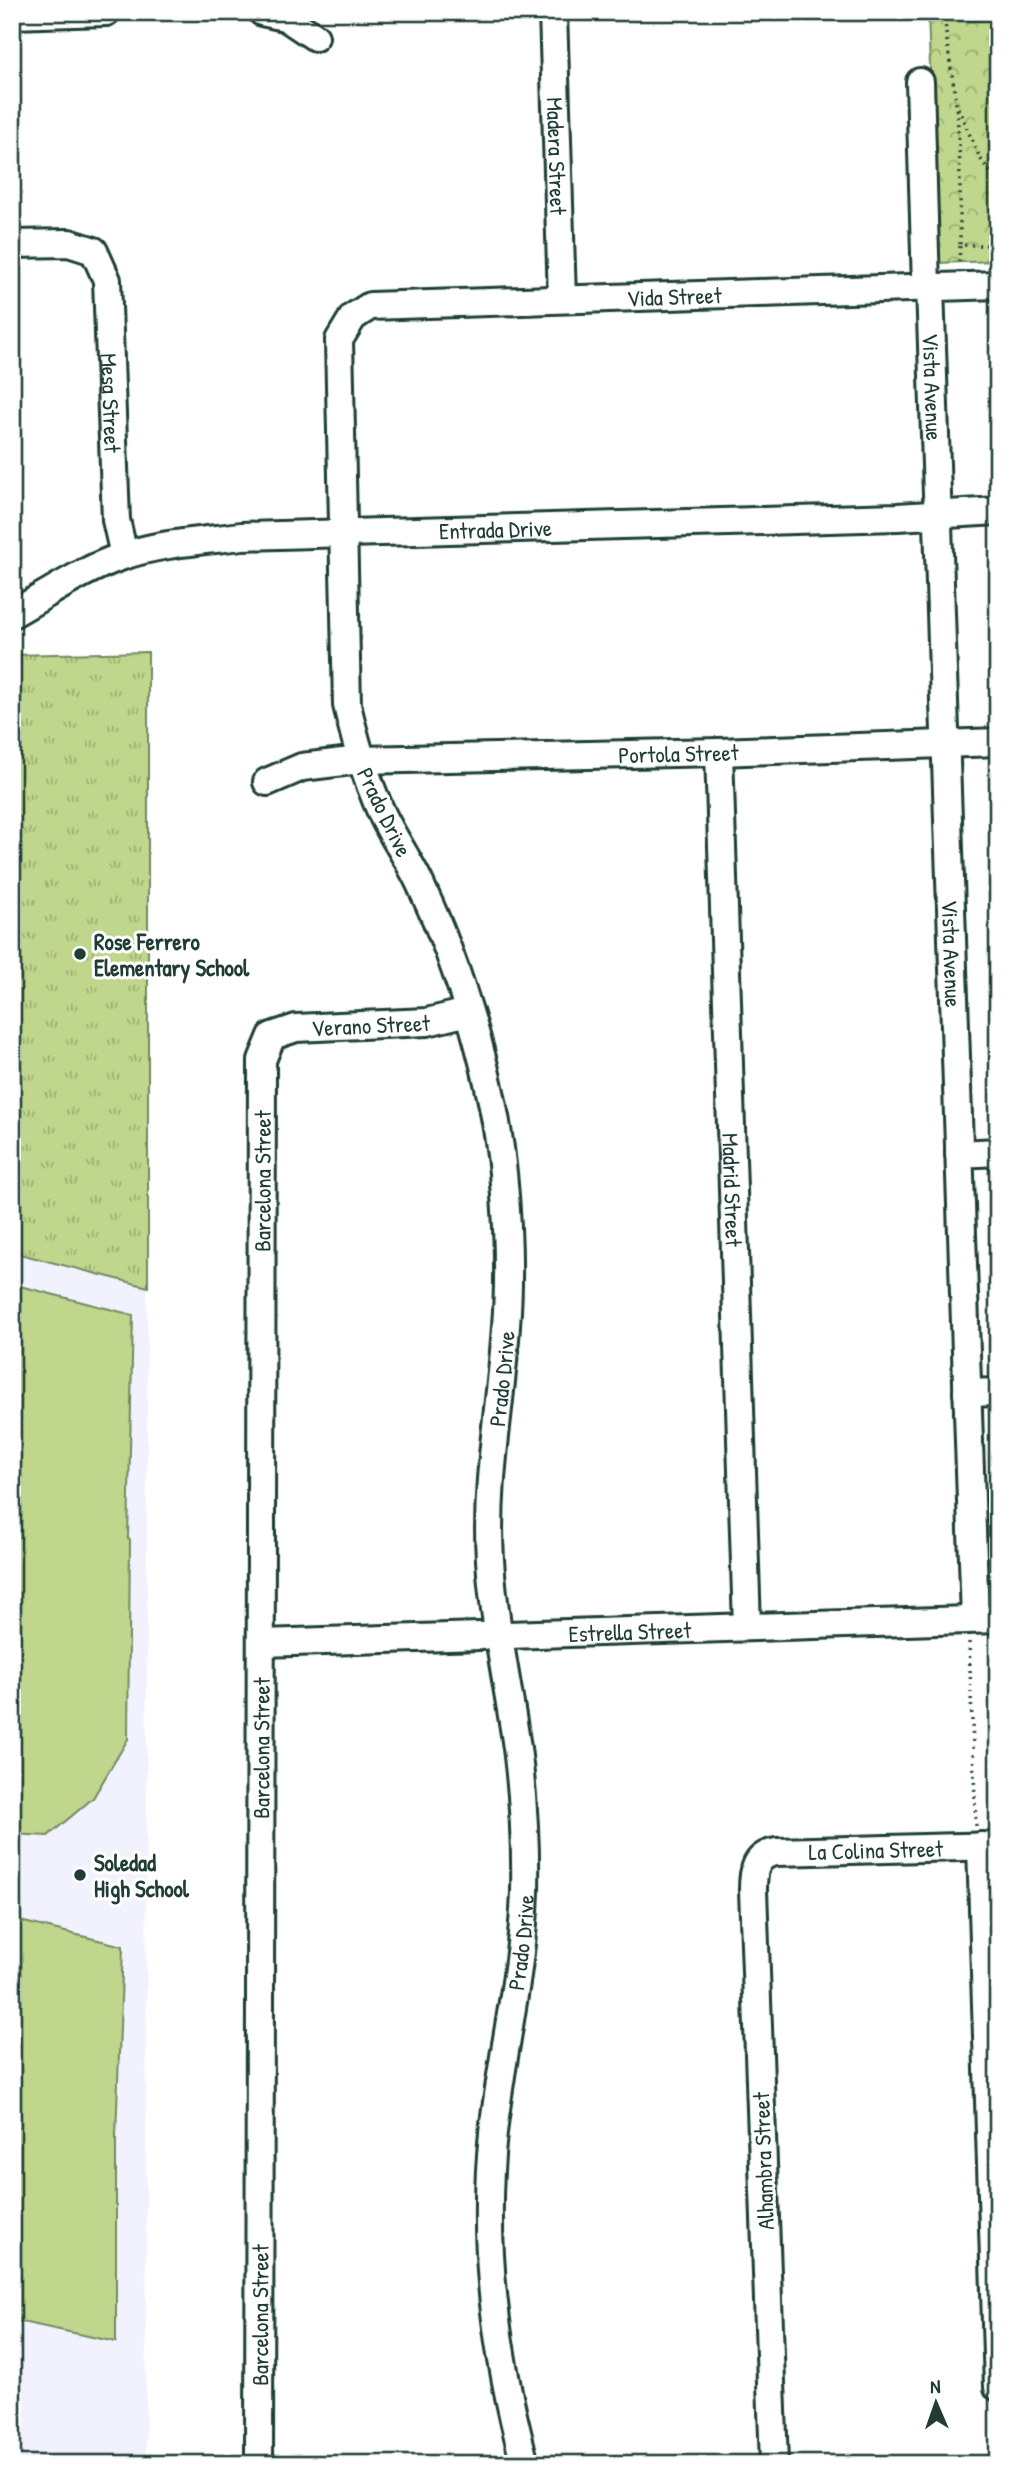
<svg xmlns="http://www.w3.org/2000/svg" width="1010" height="2476" font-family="'Patrick Hand',sans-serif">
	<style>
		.built { fill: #f2f2fe }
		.grass { fill: url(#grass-tufts); stroke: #6f8a60; stroke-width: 2 }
		.park { fill: url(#park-crowns); stroke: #6f8a60; stroke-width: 2 }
		.pitch { fill: #bfd68c; stroke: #6f8a60; stroke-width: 2 }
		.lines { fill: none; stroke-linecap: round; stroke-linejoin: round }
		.minor-casing { stroke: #1f3d34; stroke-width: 32 }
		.path { stroke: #1f3d34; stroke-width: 3.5; stroke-dasharray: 2 5; stroke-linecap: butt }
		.minor { stroke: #fff; stroke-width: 26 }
		.poi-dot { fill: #1f3d34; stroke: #fff; stroke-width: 2.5 }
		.labels { text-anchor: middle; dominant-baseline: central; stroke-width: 6; stroke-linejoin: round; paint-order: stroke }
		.street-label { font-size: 23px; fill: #1f3d34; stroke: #fff }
		.poi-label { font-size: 23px; font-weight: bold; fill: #1f3d34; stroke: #fff; text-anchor: start }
	</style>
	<defs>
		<pattern id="grass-tufts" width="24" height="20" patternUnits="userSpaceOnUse" patternTransform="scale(1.75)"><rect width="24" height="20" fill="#bfd68c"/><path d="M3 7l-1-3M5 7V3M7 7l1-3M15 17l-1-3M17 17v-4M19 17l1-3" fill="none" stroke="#9baf73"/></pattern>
		<pattern id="park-crowns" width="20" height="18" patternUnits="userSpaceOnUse" patternTransform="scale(1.75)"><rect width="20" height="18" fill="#bfd68c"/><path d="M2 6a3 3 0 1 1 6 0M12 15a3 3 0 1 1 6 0" fill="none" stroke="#9baf73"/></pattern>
	</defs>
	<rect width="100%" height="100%" fill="#fff"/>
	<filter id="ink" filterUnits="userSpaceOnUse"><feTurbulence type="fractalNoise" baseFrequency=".0143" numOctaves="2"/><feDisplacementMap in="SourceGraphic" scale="14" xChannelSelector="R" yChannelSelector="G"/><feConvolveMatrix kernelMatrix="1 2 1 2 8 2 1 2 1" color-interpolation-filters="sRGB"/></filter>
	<g filter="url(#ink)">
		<!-- built -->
		<path class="built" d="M148,652l-2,1812h-134v-1809z"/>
		<!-- grass -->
		<path class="grass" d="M148,652v635l-136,-35v-597z"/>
		<!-- park -->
		<path class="park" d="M928,12h70v249l-61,2z"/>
		<!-- pitch -->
		<g class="pitch">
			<path d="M12,1284l121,31 -5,224 2,1 -2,199 -35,59 -45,38 -36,-2z"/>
			<path d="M12,1919l111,27 -7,189v207l-104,-22z"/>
		</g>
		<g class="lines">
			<defs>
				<g id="minor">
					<path d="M262,12l23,5 30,20"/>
					<path id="s1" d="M553,12l9,287"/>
					<path d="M12,15l94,-3"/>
					<path d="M920,82l6,205"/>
					<path id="s2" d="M12,244l57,-1 25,8 13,29 9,240 8,35"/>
					<path id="s3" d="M930,287l45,1332"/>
					<path id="s4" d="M12,614c36,-20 72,-45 111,-58 37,-13 80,-15 119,-20l655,-19 101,-6"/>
					<path id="s5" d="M719,752l28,875"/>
					<path id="s6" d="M267,782l35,-15 58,-7 359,-8 279,-10"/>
					<path d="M959,1154l39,-2"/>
					<path d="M967,1393l31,-1"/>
					<path id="s7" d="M262,1643l736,-24"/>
					<path d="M981,1846l17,541"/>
					<path id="s8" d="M259,2464l3,-1404 10,-24 24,-8 131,-6 41,-10"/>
					<path id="s9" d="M525,2464c-29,-109 -44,-218 -32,-331 9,-80 29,-160 32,-241 1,-48 -2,-97 -8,-144 -9,-63 -23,-125 -27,-188 -5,-79 11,-155 16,-234 4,-50 2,-102 -3,-153 -9,-91 -42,-202 -81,-285 -11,-25 -27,-47 -39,-72 -17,-36 -27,-72 -36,-111l-8,-365 14,-23 17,-11 628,-21"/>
					<path id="s10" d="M774,2464l-21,-574c0,-19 2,-35 23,-38l222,-6"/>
				</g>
			</defs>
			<!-- minor casing -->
			<use href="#minor" class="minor-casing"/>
			<!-- path -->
			<g class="path">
				<path d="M945,12c0,32 8,61 11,92 5,47 4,94 4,141h38"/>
				<path d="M958,108l22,50 18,25"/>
				<path d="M959,262l1,-17"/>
				<path d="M969,1642l7,184"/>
			</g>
			<!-- minor -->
			<use href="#minor" class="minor"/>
		</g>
	</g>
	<!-- markers -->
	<g class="poi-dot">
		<circle cx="80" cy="954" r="7"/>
		<circle cx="80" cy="1875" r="7"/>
	</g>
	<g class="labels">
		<!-- street labels -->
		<g class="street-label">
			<text stroke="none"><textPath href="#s1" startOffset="144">Madera Street</textPath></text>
			<text stroke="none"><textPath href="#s9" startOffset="2513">Vida Street</textPath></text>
			<text stroke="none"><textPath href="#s3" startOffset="100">Vista Avenue</textPath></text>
			<text stroke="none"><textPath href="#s2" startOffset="238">Mesa Street</textPath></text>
			<text stroke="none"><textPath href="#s4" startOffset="500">Entrada Drive</textPath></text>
			<text stroke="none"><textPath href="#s6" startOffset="415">Portola Street</textPath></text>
			<text transform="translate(385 812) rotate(64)">Prado Drive</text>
			<text stroke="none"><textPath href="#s3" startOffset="667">Vista Avenue</textPath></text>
			<text stroke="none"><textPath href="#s8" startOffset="1530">Verano Street</textPath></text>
			<text stroke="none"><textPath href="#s8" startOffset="1283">Barcelona Street</textPath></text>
			<text stroke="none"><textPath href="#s5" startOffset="438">Madrid Street</textPath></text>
			<text stroke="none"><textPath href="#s9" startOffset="1094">Prado Drive</textPath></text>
			<text stroke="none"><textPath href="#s7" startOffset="368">Estrella Street</textPath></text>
			<text stroke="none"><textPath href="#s8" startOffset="716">Barcelona Street</textPath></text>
			<text stroke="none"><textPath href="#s10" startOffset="724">La Colina Street</textPath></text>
			<text stroke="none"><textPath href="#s9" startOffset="527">Prado Drive</textPath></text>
			<text transform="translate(763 2161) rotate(-92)">Alhambra Street</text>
			<text stroke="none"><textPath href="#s8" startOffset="149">Barcelona Street</textPath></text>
		</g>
		<!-- poi labels -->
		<g class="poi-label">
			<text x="94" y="941">Rose Ferrero<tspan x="94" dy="26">Elementary School</tspan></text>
			<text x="94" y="1862">Soledad<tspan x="94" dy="26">High School</tspan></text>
		</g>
	</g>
	<!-- margin -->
	<rect width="1010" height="2476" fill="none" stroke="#fff" stroke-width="42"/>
	<rect x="21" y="21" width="968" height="2434" fill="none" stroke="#1f3d34" stroke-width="2.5" filter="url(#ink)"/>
	<!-- north arrow -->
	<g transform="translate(936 2403) rotate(358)" stroke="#ffffff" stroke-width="5" paint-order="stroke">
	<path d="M0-5L12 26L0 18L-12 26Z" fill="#1f3d34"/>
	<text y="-10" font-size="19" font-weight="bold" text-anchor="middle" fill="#1f3d34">N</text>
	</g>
</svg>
